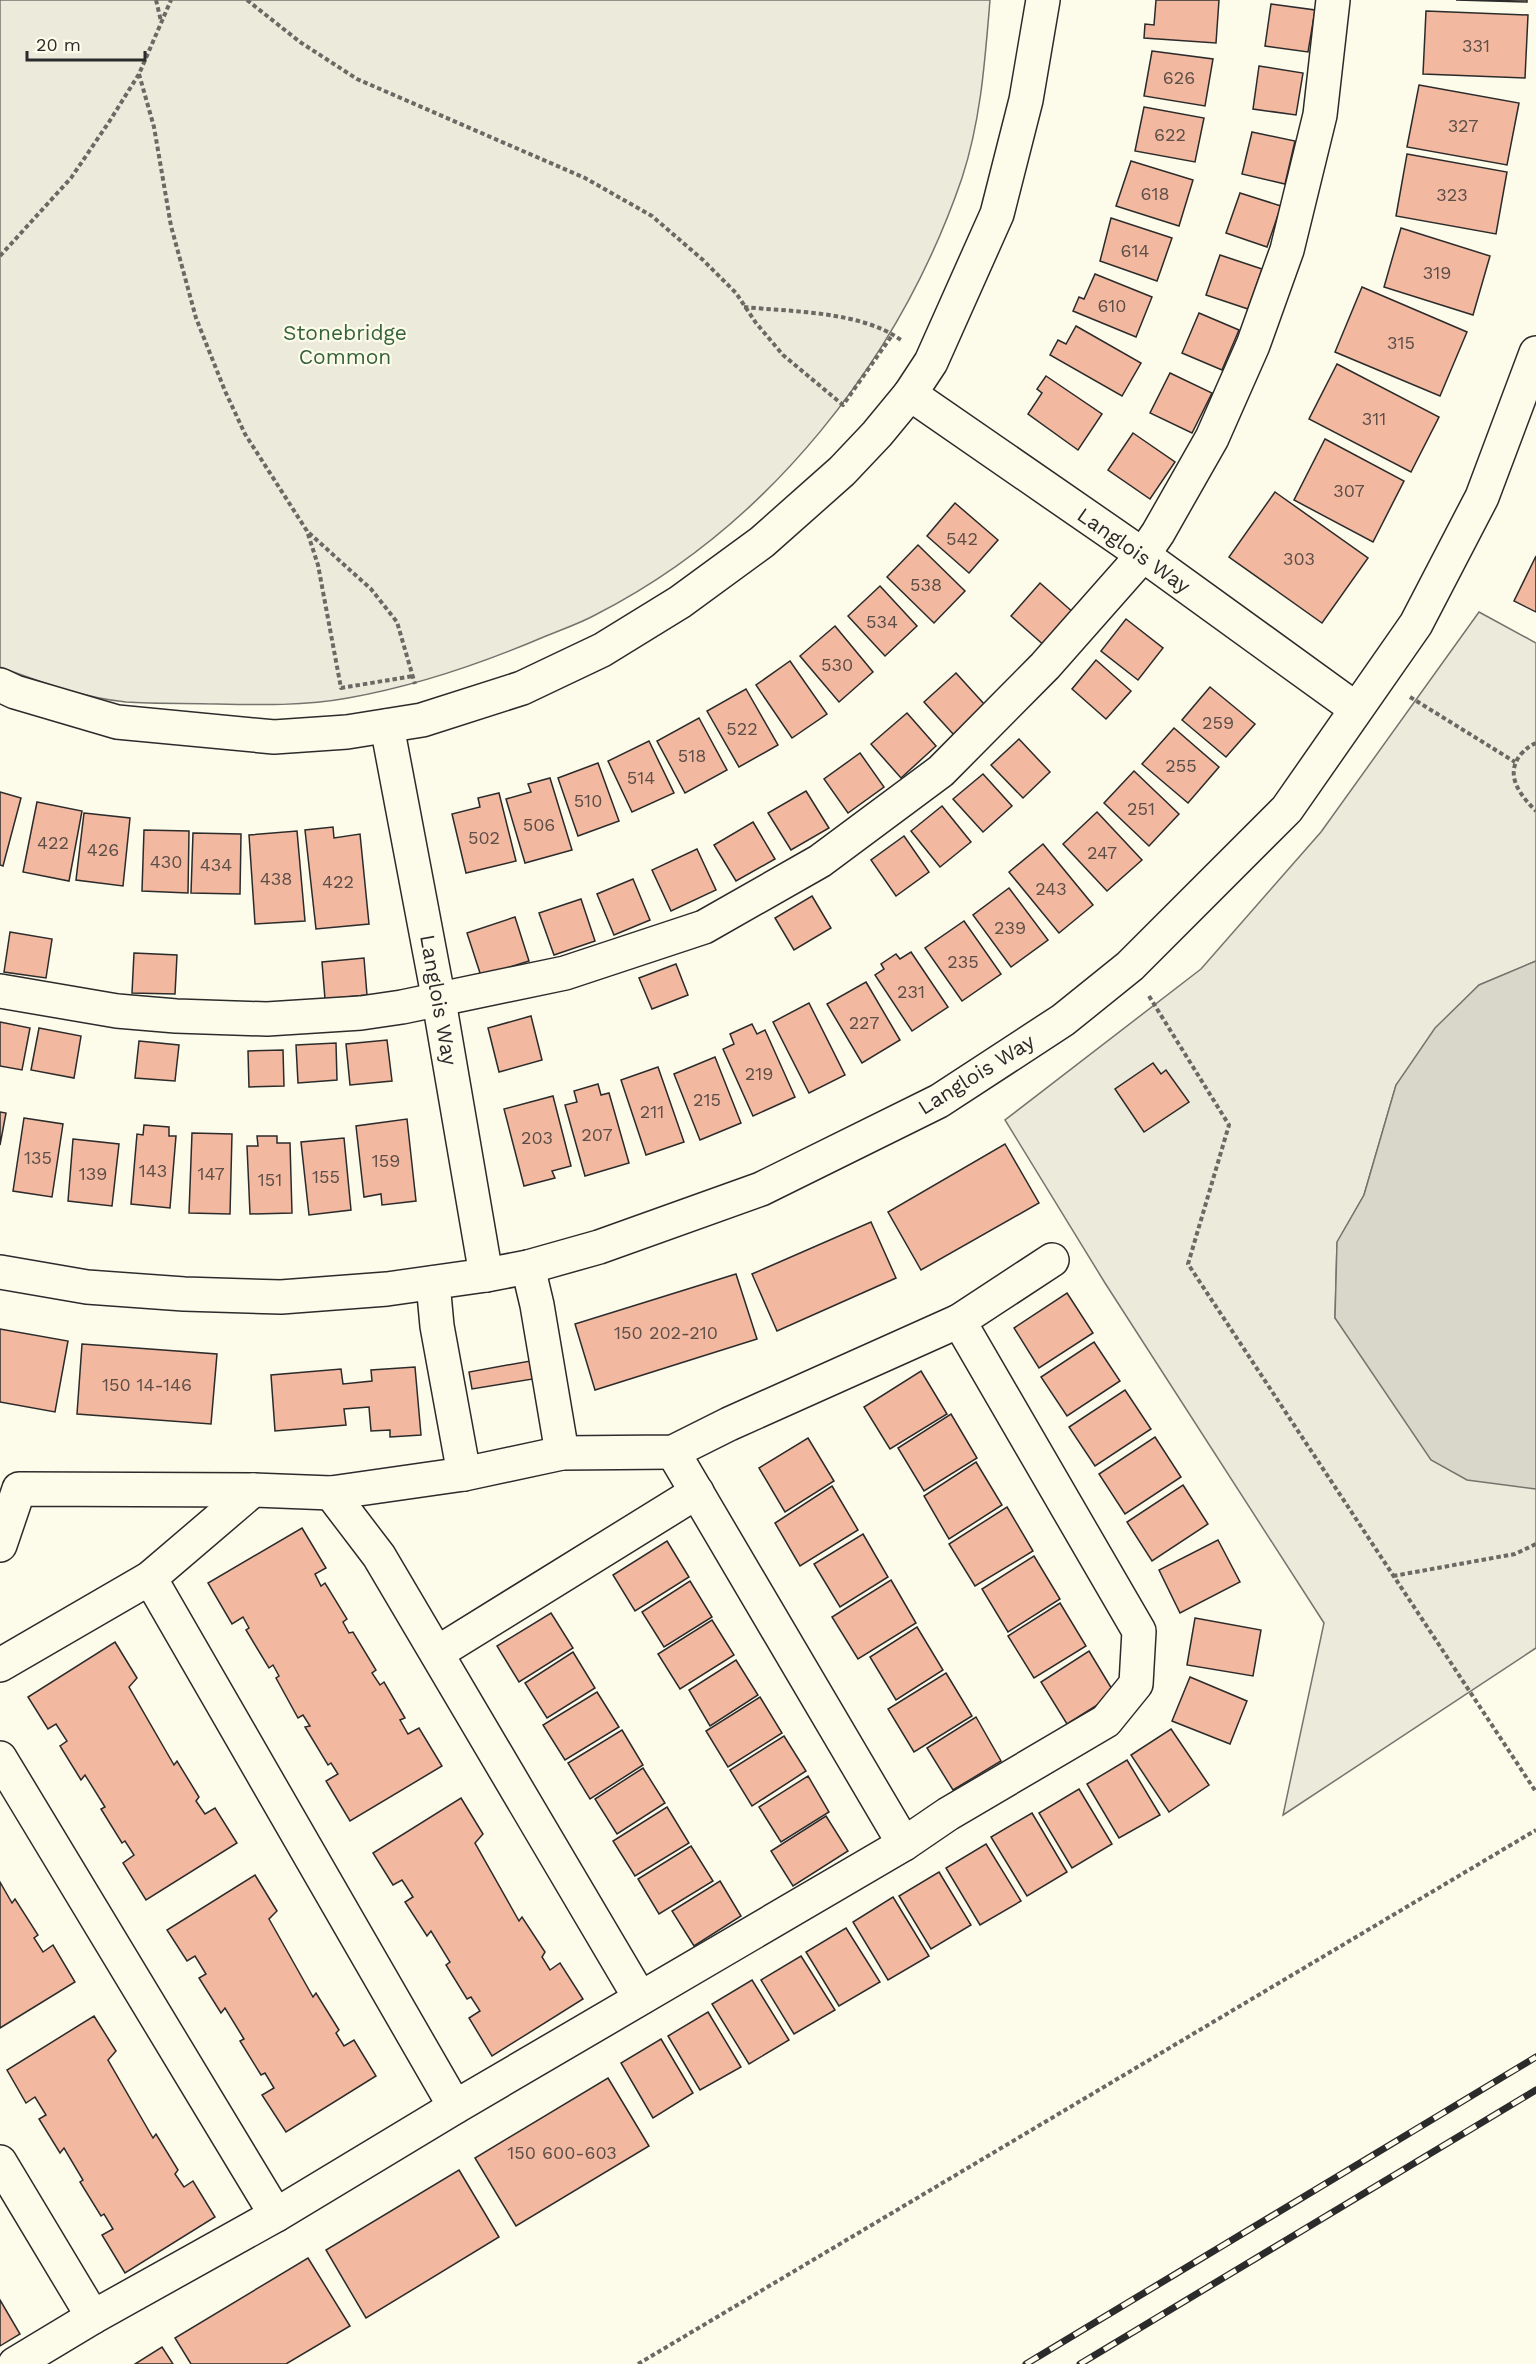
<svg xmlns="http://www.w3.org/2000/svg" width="1536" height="2364" font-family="'Work Sans',sans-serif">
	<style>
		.green { fill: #ecebdb; stroke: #74746e; stroke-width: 1.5 }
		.water { fill: #d8d7c9; stroke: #74746e; stroke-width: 1.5 }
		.building { fill: #f2b8a0; stroke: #2b2b2b; stroke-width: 1.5 }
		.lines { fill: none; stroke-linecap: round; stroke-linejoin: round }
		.minor-casing { stroke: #2b2b2b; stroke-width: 36 }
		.path { stroke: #6a6964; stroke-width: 4; stroke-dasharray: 4.5 3; stroke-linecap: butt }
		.minor { stroke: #fdfbea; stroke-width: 33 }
		.rail-casing { stroke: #2b2b2b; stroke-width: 7 }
		.rail { stroke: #fdfbea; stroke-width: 4.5; stroke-dasharray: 14; stroke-linecap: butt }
		.labels { text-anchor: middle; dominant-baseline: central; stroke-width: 4.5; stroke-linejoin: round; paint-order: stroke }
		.number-label { font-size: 18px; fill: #5d4e48 }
		.park-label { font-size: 21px; fill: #34623c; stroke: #fdfbea }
		.street-label { font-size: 21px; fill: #2b2b2b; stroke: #fdfbea }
	</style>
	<rect width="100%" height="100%" fill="#fdfbea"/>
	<!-- green -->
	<g class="green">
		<path d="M0,0h990c-5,60 -9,120 -28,178 -62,181 -193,348 -365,436 -16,9 -34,15 -51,22 -63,27 -130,50 -198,62 -43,8 -88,7 -131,6 -30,-1 -61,0 -91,-2 -43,-4 -85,-20 -126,-35z"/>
		<path d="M1479,612l57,31v318l-57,24 -83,100 -32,110 -27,48 -2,75 201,171v159l-253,167 41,-192 -219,-340 -100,-163 196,-151 120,-137z"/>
	</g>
	<!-- water -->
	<path class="water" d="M1536,961v528l-69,-9 -36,-20 -96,-142 2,-76 27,-47 32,-110 39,-57 44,-43z"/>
	<!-- building -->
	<g class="building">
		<path d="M1156,0h63l-3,43 -72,-5 1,-14 9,1z"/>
		<path d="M1456,0h71v2z"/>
		<path d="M1271,4l44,6 -7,42 -43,-6z"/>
		<path d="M1426,11l102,4 -3,63 -102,-4z"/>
		<path d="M1152,51l61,8 -8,47 -61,-10z"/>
		<path d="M1259,66l44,7 -7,42 -43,-6z"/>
		<path d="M1419,85l100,18 -12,62 -100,-18z"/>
		<path d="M1144,107l60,11 -9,44 -60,-11z"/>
		<path d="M1252,132l43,9 -10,43 -43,-10z"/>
		<path d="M1407,154l100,18 -11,62 -100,-18z"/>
		<path d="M1131,161l62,19 -14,46 -63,-20z"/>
		<path d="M1240,193l41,13 -14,41 -41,-14z"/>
		<path d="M1111,218l61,20 -15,43 -57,-20z"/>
		<path d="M1401,228l89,28 -17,59 -89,-28z"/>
		<path d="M1220,255l42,14 -14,40 -42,-14z"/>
		<path d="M1095,274l57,23 -16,40 -63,-26 6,-14 5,2z"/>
		<path d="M1362,287l105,45 -27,64 -105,-44z"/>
		<path d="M1199,313l40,17 -17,40 -40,-17z"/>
		<path d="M1076,326l65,37 -19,33 -72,-41 8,-15 8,4z"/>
		<path d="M1337,364l102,53 -28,55 -102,-53z"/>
		<path d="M1170,373l42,20 -20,40 -42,-20z"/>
		<path d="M1046,376l56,38 -24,36 -50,-36 14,-21 -5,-4z"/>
		<path d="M1133,433l42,29 -25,37 -42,-29z"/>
		<path d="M1325,439l79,42 -31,61 -79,-42z"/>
		<path d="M1275,492l93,66 -46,65 -93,-66z"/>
		<path d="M955,503l43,37 -29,33 -42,-37z"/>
		<path d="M918,545l47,46 -31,32 -47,-46z"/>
		<path d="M1536,556v56l-22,-11z"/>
		<path d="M1040,583l35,31 -29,33 -35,-31z"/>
		<path d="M880,586l37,40 -32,30 -37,-40z"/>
		<path d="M1126,619l37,29 -25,32 -37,-29z"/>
		<path d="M835,626l38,46 -34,30 -39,-46z"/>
		<path d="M1096,660l35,31 -25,28 -34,-30z"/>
		<path d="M790,661l37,53 -35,24 -36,-53z"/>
		<path d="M956,673l29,32 -31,30 -30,-33z"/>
		<path d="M1210,687l45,37 -29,33 -44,-37z"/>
		<path d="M746,689l32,56 -39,22 -32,-56z"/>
		<path d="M907,713l29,33 -35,32 -30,-34z"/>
		<path d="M699,718l28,52 -42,23 -28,-52z"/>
		<path d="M1174,728l45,39 -31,36 -46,-39z"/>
		<path d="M1019,739l31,33 -27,26 -32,-33z"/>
		<path d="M649,741l25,52 -42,19 -24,-51z"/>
		<path d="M860,753l24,34 -36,26 -24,-34z"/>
		<path d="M598,763l21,58 -41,15 -20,-58z"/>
		<path d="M1134,771l45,43 -30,32 -45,-43z"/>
		<path d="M983,774l29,32 -29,26 -30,-33z"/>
		<path d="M550,778l22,72 -47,13 -19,-64 25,-7 -3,-8z"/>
		<path d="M806,791l23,37 -38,22 -23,-37z"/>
		<path d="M0,792l21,6 -18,68 -3,-1z"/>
		<path d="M499,793l17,68 -50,12 -14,-59 28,-7 -2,-9z"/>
		<path d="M37,802l45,9 -13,70 -46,-9z"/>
		<path d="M942,806l29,36 -31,25 -29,-36z"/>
		<path d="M1097,812l45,48 -35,31 -44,-47z"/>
		<path d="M84,813l46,5 -7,68 -47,-6z"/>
		<path d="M753,822l22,37 -39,22 -22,-36z"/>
		<path d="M333,827l1,11 26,-4 9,90 -53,5 -11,-99z"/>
		<path d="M144,830l45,1 -1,62 -46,-2z"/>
		<path d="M297,831l8,90 -50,3 -6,-89z"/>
		<path d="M193,833l48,1 -1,60 -49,-1z"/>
		<path d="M904,836l25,36 -33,24 -25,-36z"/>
		<path d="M1043,844l50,61 -34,28 -50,-61z"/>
		<path d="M697,849l19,41 -45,21 -19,-41z"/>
		<path d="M633,879l17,41 -36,15 -17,-41z"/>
		<path d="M1009,888l39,52 -37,27 -38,-52z"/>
		<path d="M812,896l19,32 -37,22 -19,-32z"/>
		<path d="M581,899l14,42 -41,14 -15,-42z"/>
		<path d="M515,917l14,44 -48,15 -14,-43z"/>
		<path d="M964,921l37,53 -39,27 -37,-53z"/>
		<path d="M10,932l42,7 -6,39 -42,-6z"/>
		<path d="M911,952l37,55 -36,24 -37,-56 9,-6 -3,-5 15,-10 4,5z"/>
		<path d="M134,953l43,2 -2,39 -43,-1z"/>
		<path d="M364,958l3,37 -42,4 -3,-37z"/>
		<path d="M676,964l12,31 -36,14 -13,-31z"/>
		<path d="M866,982l34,58 -38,23 -35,-59z"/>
		<path d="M809,1003l36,72 -36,18 -36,-71z"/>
		<path d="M531,1016l11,44 -43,12 -11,-44z"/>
		<path d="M0,1022l30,6 -8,42 -22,-4z"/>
		<path d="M752,1024l5,10 8,-4 30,67 -42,19 -30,-67 11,-5 -4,-10z"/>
		<path d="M39,1028l42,8 -7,42 -43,-8z"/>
		<path d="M387,1040l5,41 -42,4 -4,-41z"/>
		<path d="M139,1041l40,4 -4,36 -40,-3z"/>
		<path d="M336,1043l1,37 -39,3 -2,-38z"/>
		<path d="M283,1050l1,36 -35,1 -1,-36z"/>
		<path d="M715,1057l26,66 -41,17 -26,-66z"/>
		<path d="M1153,1063l8,11 5,-4 23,32 -45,30 -29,-43z"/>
		<path d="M658,1067l26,75 -38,13 -25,-75z"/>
		<path d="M598,1084l3,11 8,-2 20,70 -44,13 -20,-71 12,-3 -3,-11z"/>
		<path d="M553,1096l18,70 -19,5 3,7 -31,8 -20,-77z"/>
		<path d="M0,1112l6,1 -6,32z"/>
		<path d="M24,1118l39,6 -11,73 -39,-6z"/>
		<path d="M407,1119l9,82 -34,4 -1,-11 -17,3 -8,-71z"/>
		<path d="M144,1125l25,2v9h7l-6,72 -39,-4 6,-70 6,1z"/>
		<path d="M192,1133l40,1 -2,80 -41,-1z"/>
		<path d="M257,1136h20v7h13l2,70 -42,1 -3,-68h11z"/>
		<path d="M344,1138l7,72 -42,5 -8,-73z"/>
		<path d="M73,1139l46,5 -7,62 -44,-5z"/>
		<path d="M1005,1144l34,59 -118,67 -33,-58z"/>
		<path d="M871,1222l25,56 -119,53 -25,-57z"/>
		<path d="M736,1274l21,65 -162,51 -20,-66z"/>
		<path d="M1067,1293l26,40 -54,35 -25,-40z"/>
		<path d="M0,1329l68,12 -13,71 -55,-10z"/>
		<path d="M1094,1342l26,39 -53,35 -26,-39z"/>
		<path d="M82,1344l135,10 -6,70 -134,-10z"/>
		<path d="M530,1361l3,18 -61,10 -3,-17z"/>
		<path d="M415,1367l6,68 -31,2v-7l-19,1 -2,-24 -25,2 2,16 -71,6 -4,-56 70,-6 2,15 29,-3 -1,-11z"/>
		<path d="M921,1371l26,43 -57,35 -26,-42z"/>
		<path d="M1125,1390l26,39 -56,37 -26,-39z"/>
		<path d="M951,1414l26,44 -53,33 -26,-43z"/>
		<path d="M1155,1437l26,40 -56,37 -26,-40z"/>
		<path d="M808,1438l26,43 -49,31 -26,-44z"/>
		<path d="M976,1462l26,43 -53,34 -25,-43z"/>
		<path d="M1183,1485l25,39 -56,37 -25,-39z"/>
		<path d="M832,1486l26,44 -58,36 -25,-43z"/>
		<path d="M1007,1507l26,44 -58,35 -26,-42z"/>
		<path d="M302,1528l24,40 -11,6 6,12 4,-3 22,36 -4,3 6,11 4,-1 23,38 -4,3 8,12 4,-3 21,36 -5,2 8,14 11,-6 23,38 -92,55 -24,-40 12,-7 -7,-11 -3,2 -23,-38 5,-1 -7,-11 -5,3 -22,-40 3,-2 -6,-11 -4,3 -23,-38 3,-2 -6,-11 -11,7 -24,-41z"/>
		<path d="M863,1534l25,43 -48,30 -26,-43z"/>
		<path d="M1218,1540l22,42 -60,31 -21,-43z"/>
		<path d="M667,1541l22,36 -54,34 -22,-36z"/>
		<path d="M1034,1556l26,43 -52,33 -26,-43z"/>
		<path d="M891,1580l25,43 -58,36 -26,-42z"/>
		<path d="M690,1581l22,36 -48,30 -22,-35z"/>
		<path d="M1060,1603l26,43 -52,32 -26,-42z"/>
		<path d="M551,1613l22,35 -54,34 -22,-36z"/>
		<path d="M1195,1618l66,12 -8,46 -66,-11z"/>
		<path d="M712,1620l22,35 -54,34 -22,-35z"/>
		<path d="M917,1627l26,43 -47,30 -26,-43z"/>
		<path d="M115,1642l22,36 -8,9 45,78 3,-4 22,36 -3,4 9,13 10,-6 22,35 -91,57 -23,-37 11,-8 -9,-14 -3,2 -21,-34 4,-2 -20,-32 -4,5 -21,-34 7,-5 -11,-17 -8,5 -20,-32z"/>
		<path d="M1089,1651l26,43 -48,30 -26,-42z"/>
		<path d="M573,1652l22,36 -48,30 -22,-35z"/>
		<path d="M736,1660l22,35 -48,31 -21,-36z"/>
		<path d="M946,1673l26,43 -58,36 -26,-43z"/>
		<path d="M1190,1677l57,24 -17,43 -58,-23z"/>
		<path d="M597,1692l22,35 -54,33 -22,-35z"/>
		<path d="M760,1697l22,36 -54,34 -22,-36z"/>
		<path d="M976,1717l25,44 -48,29 -26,-42z"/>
		<path d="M1171,1729l38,56 -40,27 -38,-57z"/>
		<path d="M622,1730l21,35 -53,34 -22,-36z"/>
		<path d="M784,1736l22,35 -54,35 -22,-36z"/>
		<path d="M1127,1760l33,55 -41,23 -32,-54z"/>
		<path d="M643,1768l22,35 -48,31 -22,-35z"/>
		<path d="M808,1776l21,36 -48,30 -22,-35z"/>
		<path d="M1079,1789l33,55 -40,24 -33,-55z"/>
		<path d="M461,1798l22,36 -8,9 44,78 3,-4 23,35 -3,5 8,13 10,-7 23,36 -91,57 -23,-38 11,-7 -9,-14 -4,2 -21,-34 4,-3 -19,-31 -4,5 -22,-34 8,-5 -11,-17 -9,5 -20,-32z"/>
		<path d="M667,1807l22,36 -54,33 -22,-35z"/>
		<path d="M1032,1813l35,59 -40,24 -36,-59z"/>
		<path d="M826,1816l22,35 -55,35 -22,-35z"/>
		<path d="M986,1844l35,57 -41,24 -34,-57z"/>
		<path d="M691,1846l22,35 -54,33 -21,-35z"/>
		<path d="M939,1872l32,53 -40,24 -32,-53z"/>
		<path d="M255,1875l22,36 -8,8 44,78 3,-4 23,37 -3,3 8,13 10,-6 22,36 -90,56 -24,-37 12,-7 -9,-15 -4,2 -21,-34 4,-2 -19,-31 -4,5 -22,-35 7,-4 -11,-18 -8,5 -20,-31z"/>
		<path d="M720,1881l21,35 -47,30 -22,-35z"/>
		<path d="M0,1882l12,21 3,-4 23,36 -4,3 9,14 10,-7 22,37 -75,46z"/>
		<path d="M893,1897l36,59 -41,24 -35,-58z"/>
		<path d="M846,1928l34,54 -41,24 -33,-54z"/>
		<path d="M801,1956l34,54 -41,24 -33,-54z"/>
		<path d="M752,1980l37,60 -40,24 -37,-60z"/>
		<path d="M708,2012l33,55 -41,23 -32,-54z"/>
		<path d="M94,2016l22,35 -8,9 45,78 3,-4 22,36 -3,4 9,13 9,-6 22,36 -90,56 -23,-38 11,-6 -9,-15 -3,2 -21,-34 3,-2 -19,-32 -4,5 -21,-34 7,-4 -11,-18 -9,6 -19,-33z"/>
		<path d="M661,2039l32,54 -40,25 -32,-55z"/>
		<path d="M608,2078l41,68 -133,80 -41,-68z"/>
		<path d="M459,2170l40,67 -133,81 -40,-68z"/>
		<path d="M308,2258l42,68 -64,38h-95l-16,-26z"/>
		<path d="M0,2300l20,34 -20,12z"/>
		<path d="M162,2347l11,17h-38z"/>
	</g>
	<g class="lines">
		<defs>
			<g id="minor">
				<path d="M910,394l233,161 213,154"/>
				<path d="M0,685l15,7 102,30 157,15 73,-5 75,-12 100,-32 80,-38 78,-48 82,-60 80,-71 35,-37 33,-40 21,-32 66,-148 29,-114 17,-100"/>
				<path d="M387,726l52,275 47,274"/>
				<path d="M0,991l117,20 59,5 91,3 94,-6 41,-6 163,-34 139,-46 116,-66 121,-90 104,-105 98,-111 15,-22 54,-95 41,-93 34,-95 33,-135 13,-115"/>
				<path d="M528,1267l9,38 25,148"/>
				<path d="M0,1272l87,15 97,7 97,3 106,-8 99,-14 42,-8 71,-20 162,-58 178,-88 124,-81 67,-54 157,-157 129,-185 66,-127 54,-144"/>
				<path d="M433,1283l4,43 27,148"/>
				<path d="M673,1452l231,392"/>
				<path d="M331,1493l48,63 261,442"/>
				<path d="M0,1545l19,-56 234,1 78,3 133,-19 98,-21 111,-1 56,-28 230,-103 93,-61"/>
				<path d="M150,1578l305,529"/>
				<path d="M437,1653l260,-161"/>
				<path d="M0,1665l150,-87 103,-88"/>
				<path d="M0,1758l276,457"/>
				<path d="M0,2162l93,155"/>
				<path d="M15,2364l78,-47 183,-102 179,-108 449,-263 44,-30 158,-93 30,-37 3,-53 -180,-310"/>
			</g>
		</defs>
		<!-- minor casing -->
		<use href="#minor" class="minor-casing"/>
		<!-- path -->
		<g class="path">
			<path d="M156,0l5,21"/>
			<path d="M247,0l53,42 57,37 228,99 67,38 51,44 33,33 20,30 27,32 60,50 50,-71"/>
			<path d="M139,74l15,53 17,99 25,92 29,73 20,43 62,97 11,34 23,123 72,-12"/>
			<path d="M0,256l71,-78 38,-56 30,-48 32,-74"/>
			<path d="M744,307c49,5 117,4 157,33"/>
			<path d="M309,533l62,56 26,33 18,62"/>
			<path d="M1410,697l105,65"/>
			<path d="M1536,743c-7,3 -10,6 -15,11 -17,21 -1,41 15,57"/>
			<path d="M1149,996l80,129 -41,139 348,528"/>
			<path d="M1393,1576l122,-22 21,-10"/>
			<path d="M638,2364l898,-534"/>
		</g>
		<!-- minor -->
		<use href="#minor" class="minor"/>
		<defs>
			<g id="rail">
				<path d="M1026,2364l510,-307"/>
				<path d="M1080,2364l456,-274"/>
			</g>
		</defs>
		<!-- rail casing -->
		<use href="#rail" class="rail-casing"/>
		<!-- rail -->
		<use href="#rail" class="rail"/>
	</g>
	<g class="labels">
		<!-- number labels -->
		<g class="number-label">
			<text x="1476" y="45">331</text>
			<text x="1179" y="77">626</text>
			<text x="1463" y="125">327</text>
			<text x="1170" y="134">622</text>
			<text x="1155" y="193">618</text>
			<text x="1452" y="194">323</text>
			<text x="1135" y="250">614</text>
			<text x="1437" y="272">319</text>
			<text x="1112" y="305">610</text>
			<text x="1401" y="342">315</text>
			<text x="1374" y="418">311</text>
			<text x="1349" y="490">307</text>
			<text x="962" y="538">542</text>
			<text x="1299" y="558">303</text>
			<text x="926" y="584">538</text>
			<text x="882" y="621">534</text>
			<text x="837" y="664">530</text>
			<text x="1218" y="722">259</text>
			<text x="742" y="728">522</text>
			<text x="692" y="755">518</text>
			<text x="1181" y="765">255</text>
			<text x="641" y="777">514</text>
			<text x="588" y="800">510</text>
			<text x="1141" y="808">251</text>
			<text x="539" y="824">506</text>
			<text x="484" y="837">502</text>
			<text x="53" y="842">422</text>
			<text x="103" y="849">426</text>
			<text x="1102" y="852">247</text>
			<text x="166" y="861">430</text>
			<text x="216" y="864">434</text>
			<text x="276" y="878">438</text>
			<text x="338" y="881">422</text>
			<text x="1051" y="888">243</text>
			<text x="1010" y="927">239</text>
			<text x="963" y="961">235</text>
			<text x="911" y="991">231</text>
			<text x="864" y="1022">227</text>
			<text x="759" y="1073">219</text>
			<text x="707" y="1099">215</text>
			<text x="652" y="1111">211</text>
			<text x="597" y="1134">207</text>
			<text x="537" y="1137">203</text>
			<text x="38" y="1157">135</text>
			<text x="386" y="1160">159</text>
			<text x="153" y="1170">143</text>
			<text x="93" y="1173">139</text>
			<text x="211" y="1173">147</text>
			<text x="326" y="1176">155</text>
			<text x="270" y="1179">151</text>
			<text x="666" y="1332">150 202-210</text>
			<text x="147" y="1384">150 14-146</text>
			<text x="562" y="2152">150 600-603</text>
		</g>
		<!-- park labels -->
		<g class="park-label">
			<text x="345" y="332">Stonebridge<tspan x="345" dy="24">Common</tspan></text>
		</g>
		<!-- street labels -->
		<g class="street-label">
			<text transform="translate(1134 550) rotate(35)">Langlois Way</text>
			<text transform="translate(439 1000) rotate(80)">Langlois Way</text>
			<text transform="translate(976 1074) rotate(-32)">Langlois Way</text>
		</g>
	</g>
	<!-- scale -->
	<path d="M27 51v9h118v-9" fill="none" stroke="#2b2b2b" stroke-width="3"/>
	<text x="36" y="51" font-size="18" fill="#2b2b2b" stroke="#fdfbea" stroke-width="4.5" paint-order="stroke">20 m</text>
</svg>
